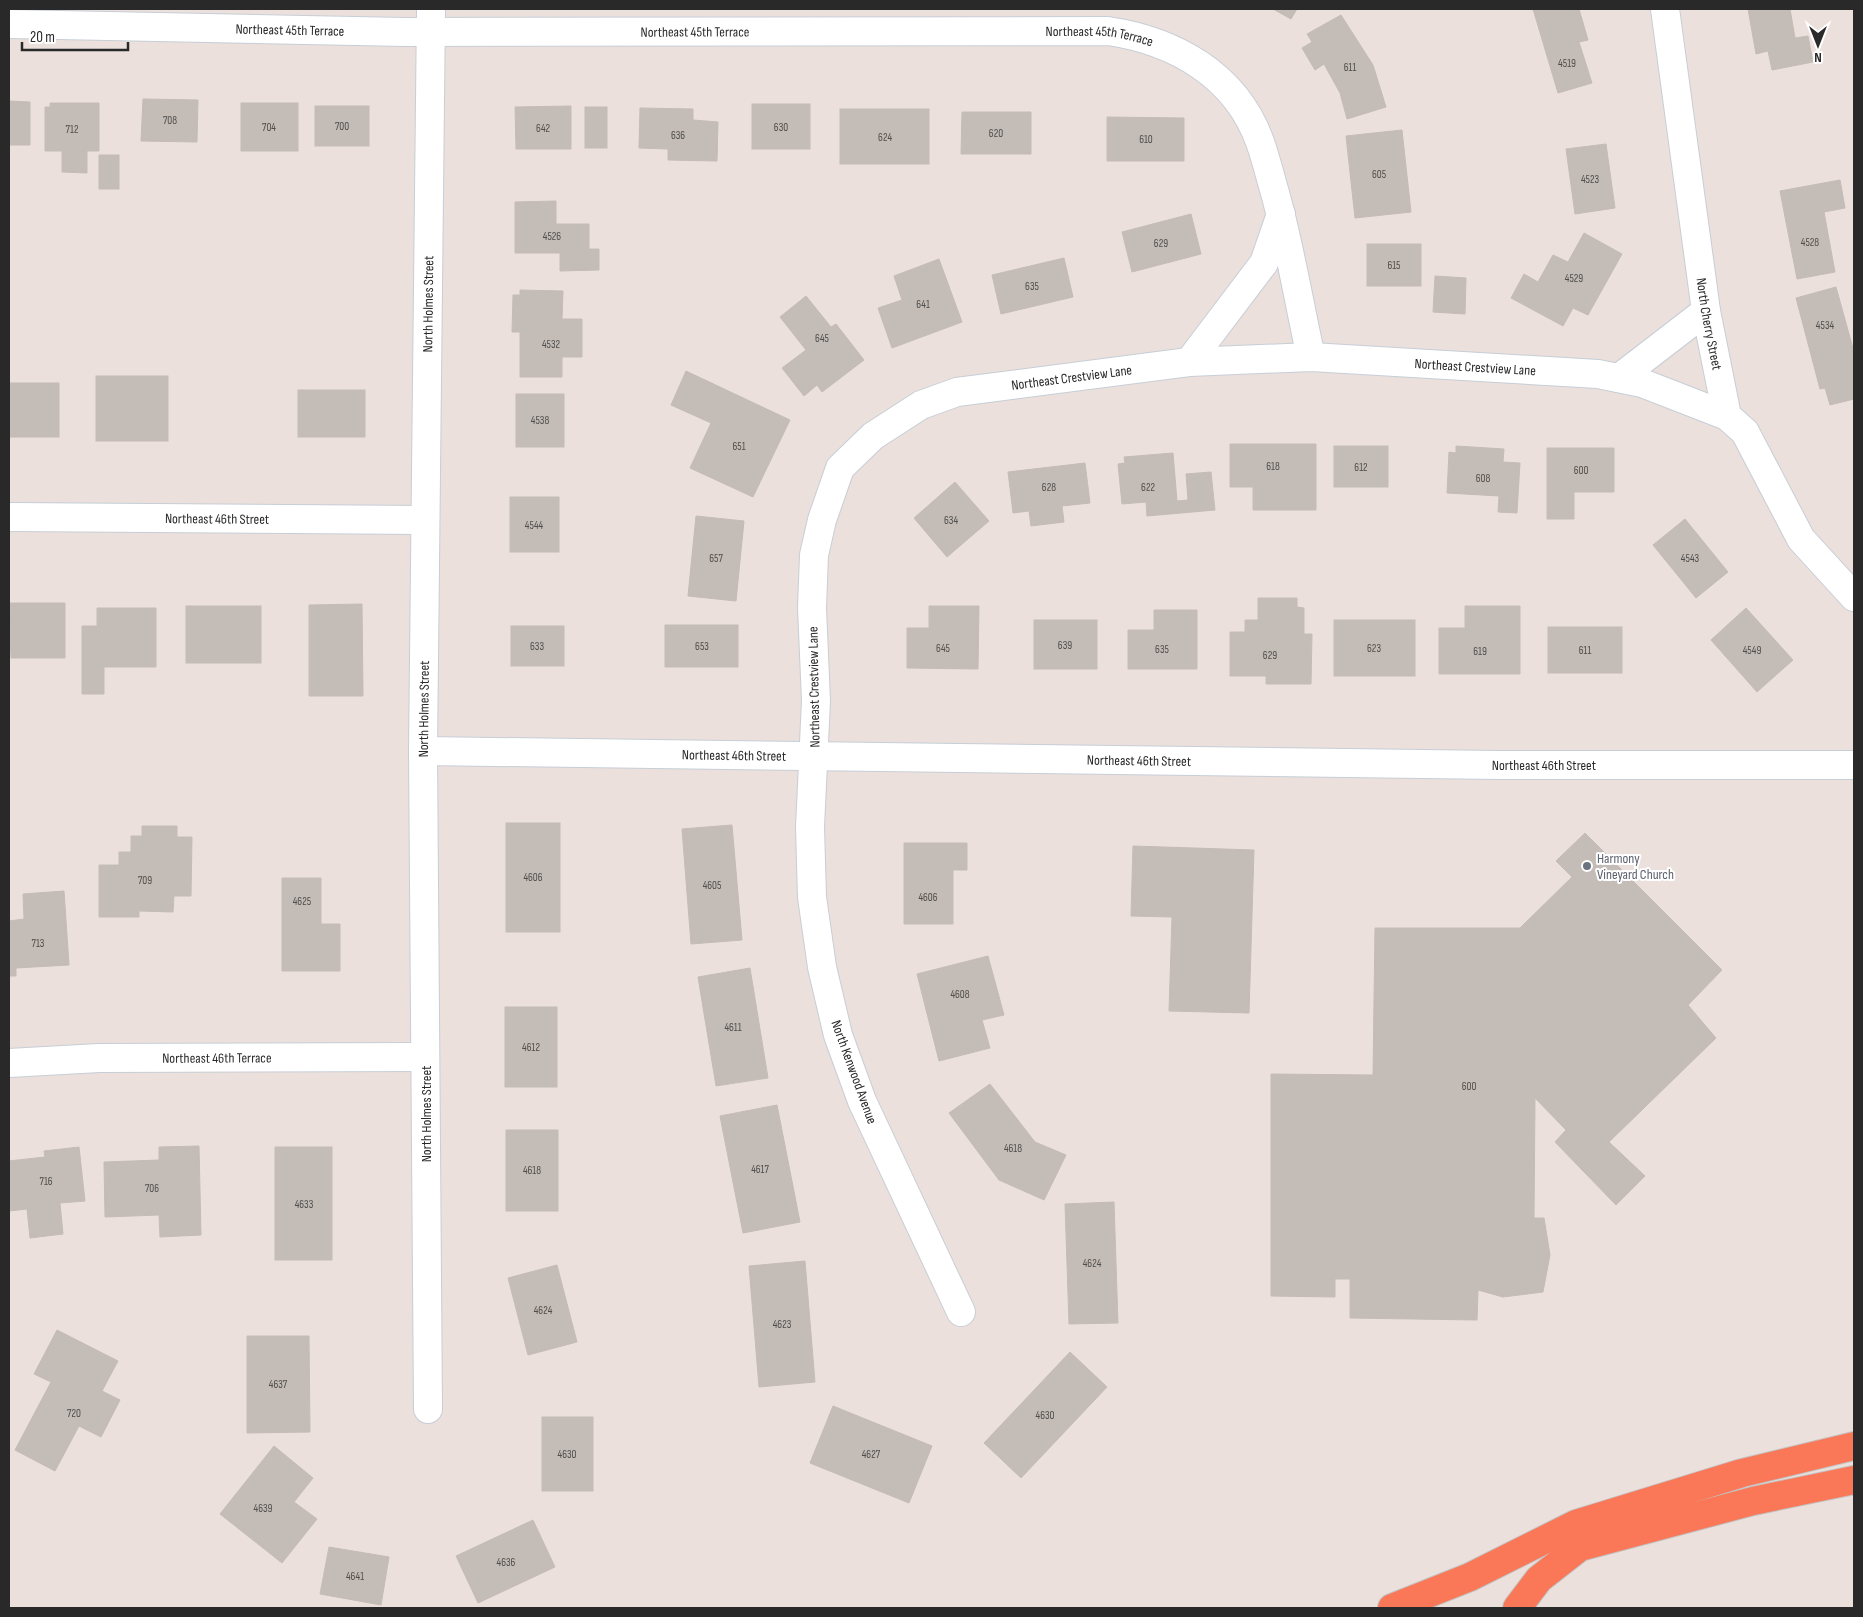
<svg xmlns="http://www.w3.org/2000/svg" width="1863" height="1617" font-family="'Sofia Sans Condensed',sans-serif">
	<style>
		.building { fill: #c3bcb7; stroke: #c6bcb5 }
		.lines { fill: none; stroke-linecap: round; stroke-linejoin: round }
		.street-casing { stroke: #c7ced7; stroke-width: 30 }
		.highway-casing { stroke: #c3c3c3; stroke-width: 30 }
		.street { stroke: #fff; stroke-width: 28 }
		.highway { stroke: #fa7757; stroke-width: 28 }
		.worship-dot { fill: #6b7280; stroke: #fff; stroke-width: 2 }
		.labels { text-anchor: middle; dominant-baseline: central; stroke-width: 4; stroke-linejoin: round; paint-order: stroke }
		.number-label { font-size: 11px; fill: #504e4c }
		.street-label { font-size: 14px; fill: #292929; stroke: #fff }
		.worship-label { font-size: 14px; fill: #5b616d; stroke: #fff; text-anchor: start }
	</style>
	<rect width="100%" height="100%" fill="#ebe0db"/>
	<!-- building -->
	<g class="building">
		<path d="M1273,9h24l-6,10z"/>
		<path d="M1533,9h46l9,31 -9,2 13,41 -34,10z"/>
		<path d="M1748,9h42l5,29 13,-2 5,26 -41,8 -4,-19 -12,3z"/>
		<path d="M1341,15l32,50 13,42 -39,12 -7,-26 -16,-29 -9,6 -13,-22 10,-6 -5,-8z"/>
		<path d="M143,99l55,1 -1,42 -56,-1z"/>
		<path d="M9,101l21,1v43h-21z"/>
		<path d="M50,103h49v48h-12v22l-25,-1v-21h-17v-44h5z"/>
		<rect x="241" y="103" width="57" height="48"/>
		<rect x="752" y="104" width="58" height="45"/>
		<rect x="315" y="106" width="54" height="40"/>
		<path d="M571,106v43h-55l-1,-42z"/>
		<rect x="585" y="107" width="22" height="41"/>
		<path d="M640,108l53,1v11l25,2 -1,39 -49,-1v-11l-29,-1z"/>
		<rect x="840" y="109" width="89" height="55"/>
		<path d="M962,112h69v42h-70z"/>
		<path d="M1107,117l77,1v43h-77z"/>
		<path d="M1402,130l9,82 -56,6 -9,-82z"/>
		<path d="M1606,144l9,64 -40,6 -9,-65z"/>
		<rect x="99" y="155" width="20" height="34"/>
		<path d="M1840,180l5,28 -21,4 11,60 -38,7 -17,-88z"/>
		<path d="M556,201v23h33v25h10v21l-39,1v-18h-45v-51z"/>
		<path d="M1191,214l10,40 -69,18 -10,-40z"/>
		<path d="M1584,233l38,21 -34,61 -15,-7 -10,18 -52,-28 13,-24 14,8 15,-27 15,7z"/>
		<rect x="1367" y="244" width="54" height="42"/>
		<path d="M1064,258l9,39 -72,17 -9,-39z"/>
		<path d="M939,259l23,63 -70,26 -14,-40 24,-8 -8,-24z"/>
		<path d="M1435,276l31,2 -1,36 -32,-2z"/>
		<path d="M1836,287l18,65v47l-24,6 -5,-17 -5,1 -24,-91z"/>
		<path d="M520,290l43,1 -1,28h20v38h-20v20h-42v-45h-8l1,-37h7z"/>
		<path d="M806,296l25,31 5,-3 28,36 -42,32 -5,-7 -13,11 -22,-28 24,-18 -26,-33z"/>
		<path d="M686,371l104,49 -37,77 -63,-29 21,-45 -40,-18z"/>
		<rect x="96" y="376" width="72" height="65"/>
		<rect x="9" y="383" width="50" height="54"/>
		<rect x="298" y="390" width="67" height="47"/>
		<rect x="516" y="394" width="48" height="53"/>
		<path d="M1230,444h86v66h-63v-23h-23z"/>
		<rect x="1334" y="446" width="54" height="41"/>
		<path d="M1456,446l48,3 -1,13 17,1 -3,50 -19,-1 1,-16 -52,-3 2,-41 7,1z"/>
		<path d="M1547,448h67v44h-40v27h-27z"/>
		<path d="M1173,453l4,48 11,-1 -2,-26 25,-2 4,38 -68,6 -1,-14 -24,2 -4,-40 7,-1 -1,-6z"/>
		<path d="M1085,463l5,40 -28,3 2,16 -33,4 -2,-15 -16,2 -5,-41z"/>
		<path d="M955,482l34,39 -42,36 -33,-39z"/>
		<rect x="510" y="497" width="49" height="55"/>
		<path d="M696,516l48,5 -8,80 -48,-5z"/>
		<path d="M1685,519l43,53 -32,26 -43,-53z"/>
		<path d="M1258,598h39v9l7,1v26h8l-1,50h-45v-8h-36v-44h15v-12h13z"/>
		<path d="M9,603h56v55h-54z"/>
		<path d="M362,604l1,92h-54v-91z"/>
		<rect x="186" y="606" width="75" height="57"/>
		<path d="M929,606h50l-1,63 -71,-1v-40h22z"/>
		<path d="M1465,606h55v68h-81v-46h26z"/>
		<path d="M97,608h59v59h-52v27h-22v-68h15z"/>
		<path d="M1746,608l47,52 -36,32 -46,-52z"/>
		<path d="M1154,610h43v59h-69v-39h26z"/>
		<rect x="1034" y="620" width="63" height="49"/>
		<rect x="1334" y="620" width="81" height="56"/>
		<rect x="665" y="625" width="73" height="42"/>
		<rect x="511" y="626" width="53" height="40"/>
		<rect x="1548" y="627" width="74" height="46"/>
		<rect x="506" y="823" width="54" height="109"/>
		<path d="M732,825l10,115 -51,4 -9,-115z"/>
		<path d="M142,826h35v11h15l-1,59h-17l-1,16 -34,-1v6h-40v-52h20v-13h12v-16h11z"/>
		<path d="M1585,833l137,137 -34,35 28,33 -107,104 36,34 -29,29 -61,-63 11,-12 -31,-32 -1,120h10l6,37 -7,37 -40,5 -25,-7 -1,30 -127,-2v-39h-15v18l-64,-1v-222l102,1 2,-147h145l52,-51 -16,-16z"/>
		<path d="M904,843h63v27h-14v54h-49z"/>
		<path d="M1133,846l121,4 -5,163 -80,-2 3,-94 -41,-1z"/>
		<path d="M282,878h39v46h19v47h-58z"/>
		<path d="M64,891l5,74 -53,3v8h-7v-55l15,-2 -1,-25z"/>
		<path d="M988,956l16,59 -22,5 8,28 -51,13 -22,-87z"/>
		<path d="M750,968l18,110 -52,8 -18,-109z"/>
		<rect x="505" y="1007" width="52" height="80"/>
		<path d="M990,1084l45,58 31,13 -22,45 -45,-20 -50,-67z"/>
		<path d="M777,1105l23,117 -57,11 -23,-117z"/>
		<rect x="506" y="1130" width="52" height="81"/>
		<path d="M199,1146l2,89 -41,2 -1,-22 -54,2 -1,-55 55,-2v-13z"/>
		<path d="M79,1147l6,54 -25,2 3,31 -33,4 -3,-29 -18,2v-50l36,-4 -1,-6z"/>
		<rect x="275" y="1147" width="57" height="113"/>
		<path d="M1114,1202l4,121 -49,1 -4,-120z"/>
		<path d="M805,1261l10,121 -56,5 -10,-121z"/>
		<path d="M557,1265l20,77 -49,13 -20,-77z"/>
		<path d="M57,1330l61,31 -16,30 18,9 -19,37 -22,-11 -24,45 -40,-21 36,-68 -17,-8z"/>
		<path d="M247,1336h62l1,96 -63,1z"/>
		<path d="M1070,1352l37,35 -86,91 -37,-35z"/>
		<path d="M833,1406l99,40 -23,57 -99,-40z"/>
		<rect x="542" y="1417" width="51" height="74"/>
		<path d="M274,1446l39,32 -19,24 23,17 -35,44 -62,-49z"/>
		<path d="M533,1520l22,47 -77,36 -22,-47z"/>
		<path d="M329,1547l60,10 -8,48 -61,-11z"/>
	</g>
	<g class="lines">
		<defs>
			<g id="street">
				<path id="s1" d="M1665,9l41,302 21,105 18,16 56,107 53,58"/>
				<path id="s2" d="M9,24l396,8 703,-1c67,10 128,44 152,111 6,17 10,34 15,51 15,54 24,110 36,164"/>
				<path d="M1189,362l75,-99 17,-49"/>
				<path d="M1619,378l87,-67"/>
				<path id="s3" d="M9,517l415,3"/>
				<path id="s4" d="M423,751l1076,14h355"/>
				<path id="s5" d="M9,1063l90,-5 326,-1"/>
				<path id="s6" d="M961,1312l-99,-211 -24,-66 -16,-68 -10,-70 -2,-70 6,-126 -4,-93 2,-53 8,-35 18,-52 33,-32 48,-31 36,-13 232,-30 122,-5 287,17 44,9 85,33"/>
				<path id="s7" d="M428,1409l-5,-658 8,-742"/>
			</g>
			<g id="highway">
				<path d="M1392,1608l78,-31 106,-53 166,-51 112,-27"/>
				<path d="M1517,1608l22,-29 41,-32 173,-46 101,-21"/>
			</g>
		</defs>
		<!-- street casing -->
		<use href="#street" class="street-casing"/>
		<!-- highway casing -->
		<use href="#highway" class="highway-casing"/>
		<!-- street -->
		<use href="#street" class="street"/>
		<!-- highway -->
		<use href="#highway" class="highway"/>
	</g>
	<!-- markers -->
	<circle class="worship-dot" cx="1587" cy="866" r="5"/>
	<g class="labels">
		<!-- number labels -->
		<g class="number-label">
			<text x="1567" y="63">4519</text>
			<text x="1350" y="67">611</text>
			<text x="170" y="120">708</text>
			<text x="342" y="126">700</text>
			<text x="269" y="127">704</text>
			<text x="781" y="127">630</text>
			<text x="543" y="128">642</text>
			<text x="72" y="129">712</text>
			<text x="996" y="133">620</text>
			<text x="678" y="135">636</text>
			<text x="885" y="137">624</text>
			<text x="1146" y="139">610</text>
			<text x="1379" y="174">605</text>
			<text x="1590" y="179">4523</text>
			<text x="552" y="236">4526</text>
			<text x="1810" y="242">4528</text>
			<text x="1161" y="243">629</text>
			<text x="1394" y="265">615</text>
			<text x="1574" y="278">4529</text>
			<text x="1032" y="286">635</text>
			<text x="923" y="304">641</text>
			<text x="1825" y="325">4534</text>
			<text x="822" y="338">645</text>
			<text x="551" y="344">4532</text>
			<text x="540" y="420">4538</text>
			<text x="739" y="446">651</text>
			<text x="1273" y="466">618</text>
			<text x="1361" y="467">612</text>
			<text x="1581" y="470">600</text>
			<text x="1483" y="478">608</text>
			<text x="1049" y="487">628</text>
			<text x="1148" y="487">622</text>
			<text x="951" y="520">634</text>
			<text x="534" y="525">4544</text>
			<text x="716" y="558">657</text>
			<text x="1690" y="558">4543</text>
			<text x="1065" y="645">639</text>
			<text x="537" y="646">633</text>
			<text x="702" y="646">653</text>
			<text x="943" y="648">645</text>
			<text x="1374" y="648">623</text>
			<text x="1162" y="649">635</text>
			<text x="1585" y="650">611</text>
			<text x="1752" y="650">4549</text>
			<text x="1480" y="651">619</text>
			<text x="1270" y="655">629</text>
			<text x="533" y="877">4606</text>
			<text x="145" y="880">709</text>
			<text x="712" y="885">4605</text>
			<text x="928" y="897">4606</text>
			<text x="302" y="901">4625</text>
			<text x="38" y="943">713</text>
			<text x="960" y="994">4608</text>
			<text x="733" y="1027">4611</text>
			<text x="531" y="1047">4612</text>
			<text x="1469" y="1086">600</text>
			<text x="1013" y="1148">4618</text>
			<text x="760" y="1169">4617</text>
			<text x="532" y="1170">4618</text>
			<text x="46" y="1181">716</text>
			<text x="152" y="1188">706</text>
			<text x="304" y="1204">4633</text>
			<text x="1092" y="1263">4624</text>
			<text x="543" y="1310">4624</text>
			<text x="782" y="1324">4623</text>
			<text x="278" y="1384">4637</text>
			<text x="74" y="1413">720</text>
			<text x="1045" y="1415">4630</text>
			<text x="567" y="1454">4630</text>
			<text x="871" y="1454">4627</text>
			<text x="263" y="1508">4639</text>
			<text x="506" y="1562">4636</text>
			<text x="355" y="1576">4641</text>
		</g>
		<!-- street labels -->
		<g class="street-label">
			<text stroke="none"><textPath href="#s2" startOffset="281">Northeast 45th Terrace</textPath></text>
			<text stroke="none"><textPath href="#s2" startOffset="686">Northeast 45th Terrace</textPath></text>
			<text stroke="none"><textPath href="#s2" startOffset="1091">Northeast 45th Terrace</textPath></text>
			<text stroke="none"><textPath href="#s7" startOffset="1105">North Holmes Street</textPath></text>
			<text stroke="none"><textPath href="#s1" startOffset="318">North Cherry Street</textPath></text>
			<text stroke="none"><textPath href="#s6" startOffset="1539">Northeast Crestview Lane</textPath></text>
			<text stroke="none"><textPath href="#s6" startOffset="1134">Northeast Crestview Lane</textPath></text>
			<text stroke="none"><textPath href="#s3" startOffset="208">Northeast 46th Street</textPath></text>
			<text transform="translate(814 687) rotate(-91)">Northeast Crestview Lane</text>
			<text stroke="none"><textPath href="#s7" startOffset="700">North Holmes Street</textPath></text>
			<text stroke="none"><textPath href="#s4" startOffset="311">Northeast 46th Street</textPath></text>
			<text stroke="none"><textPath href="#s4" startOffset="716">Northeast 46th Street</textPath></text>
			<text stroke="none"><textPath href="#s4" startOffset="1121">Northeast 46th Street</textPath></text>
			<text stroke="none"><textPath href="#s5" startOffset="208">Northeast 46th Terrace</textPath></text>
			<text transform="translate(854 1072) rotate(70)">North Kenwood Avenue</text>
			<text transform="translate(426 1114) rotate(-90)">North Holmes Street</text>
		</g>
		<!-- worship labels -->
		<g class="worship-label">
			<text x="1597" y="858">Harmony<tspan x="1597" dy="16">Vineyard Church</tspan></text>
		</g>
	</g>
	<!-- border -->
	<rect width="1863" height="1617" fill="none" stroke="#292929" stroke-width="20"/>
	<!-- north arrow -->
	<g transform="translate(1818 45) rotate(180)" stroke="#ffffff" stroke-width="4" paint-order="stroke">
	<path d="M0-4L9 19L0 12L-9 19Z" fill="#292929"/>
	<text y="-8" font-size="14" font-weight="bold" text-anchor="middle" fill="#292929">N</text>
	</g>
	<!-- scale -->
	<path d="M22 42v8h106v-8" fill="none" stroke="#292929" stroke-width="2.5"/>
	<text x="30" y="42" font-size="15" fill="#292929" stroke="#ffffff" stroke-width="4" paint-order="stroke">20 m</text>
</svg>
